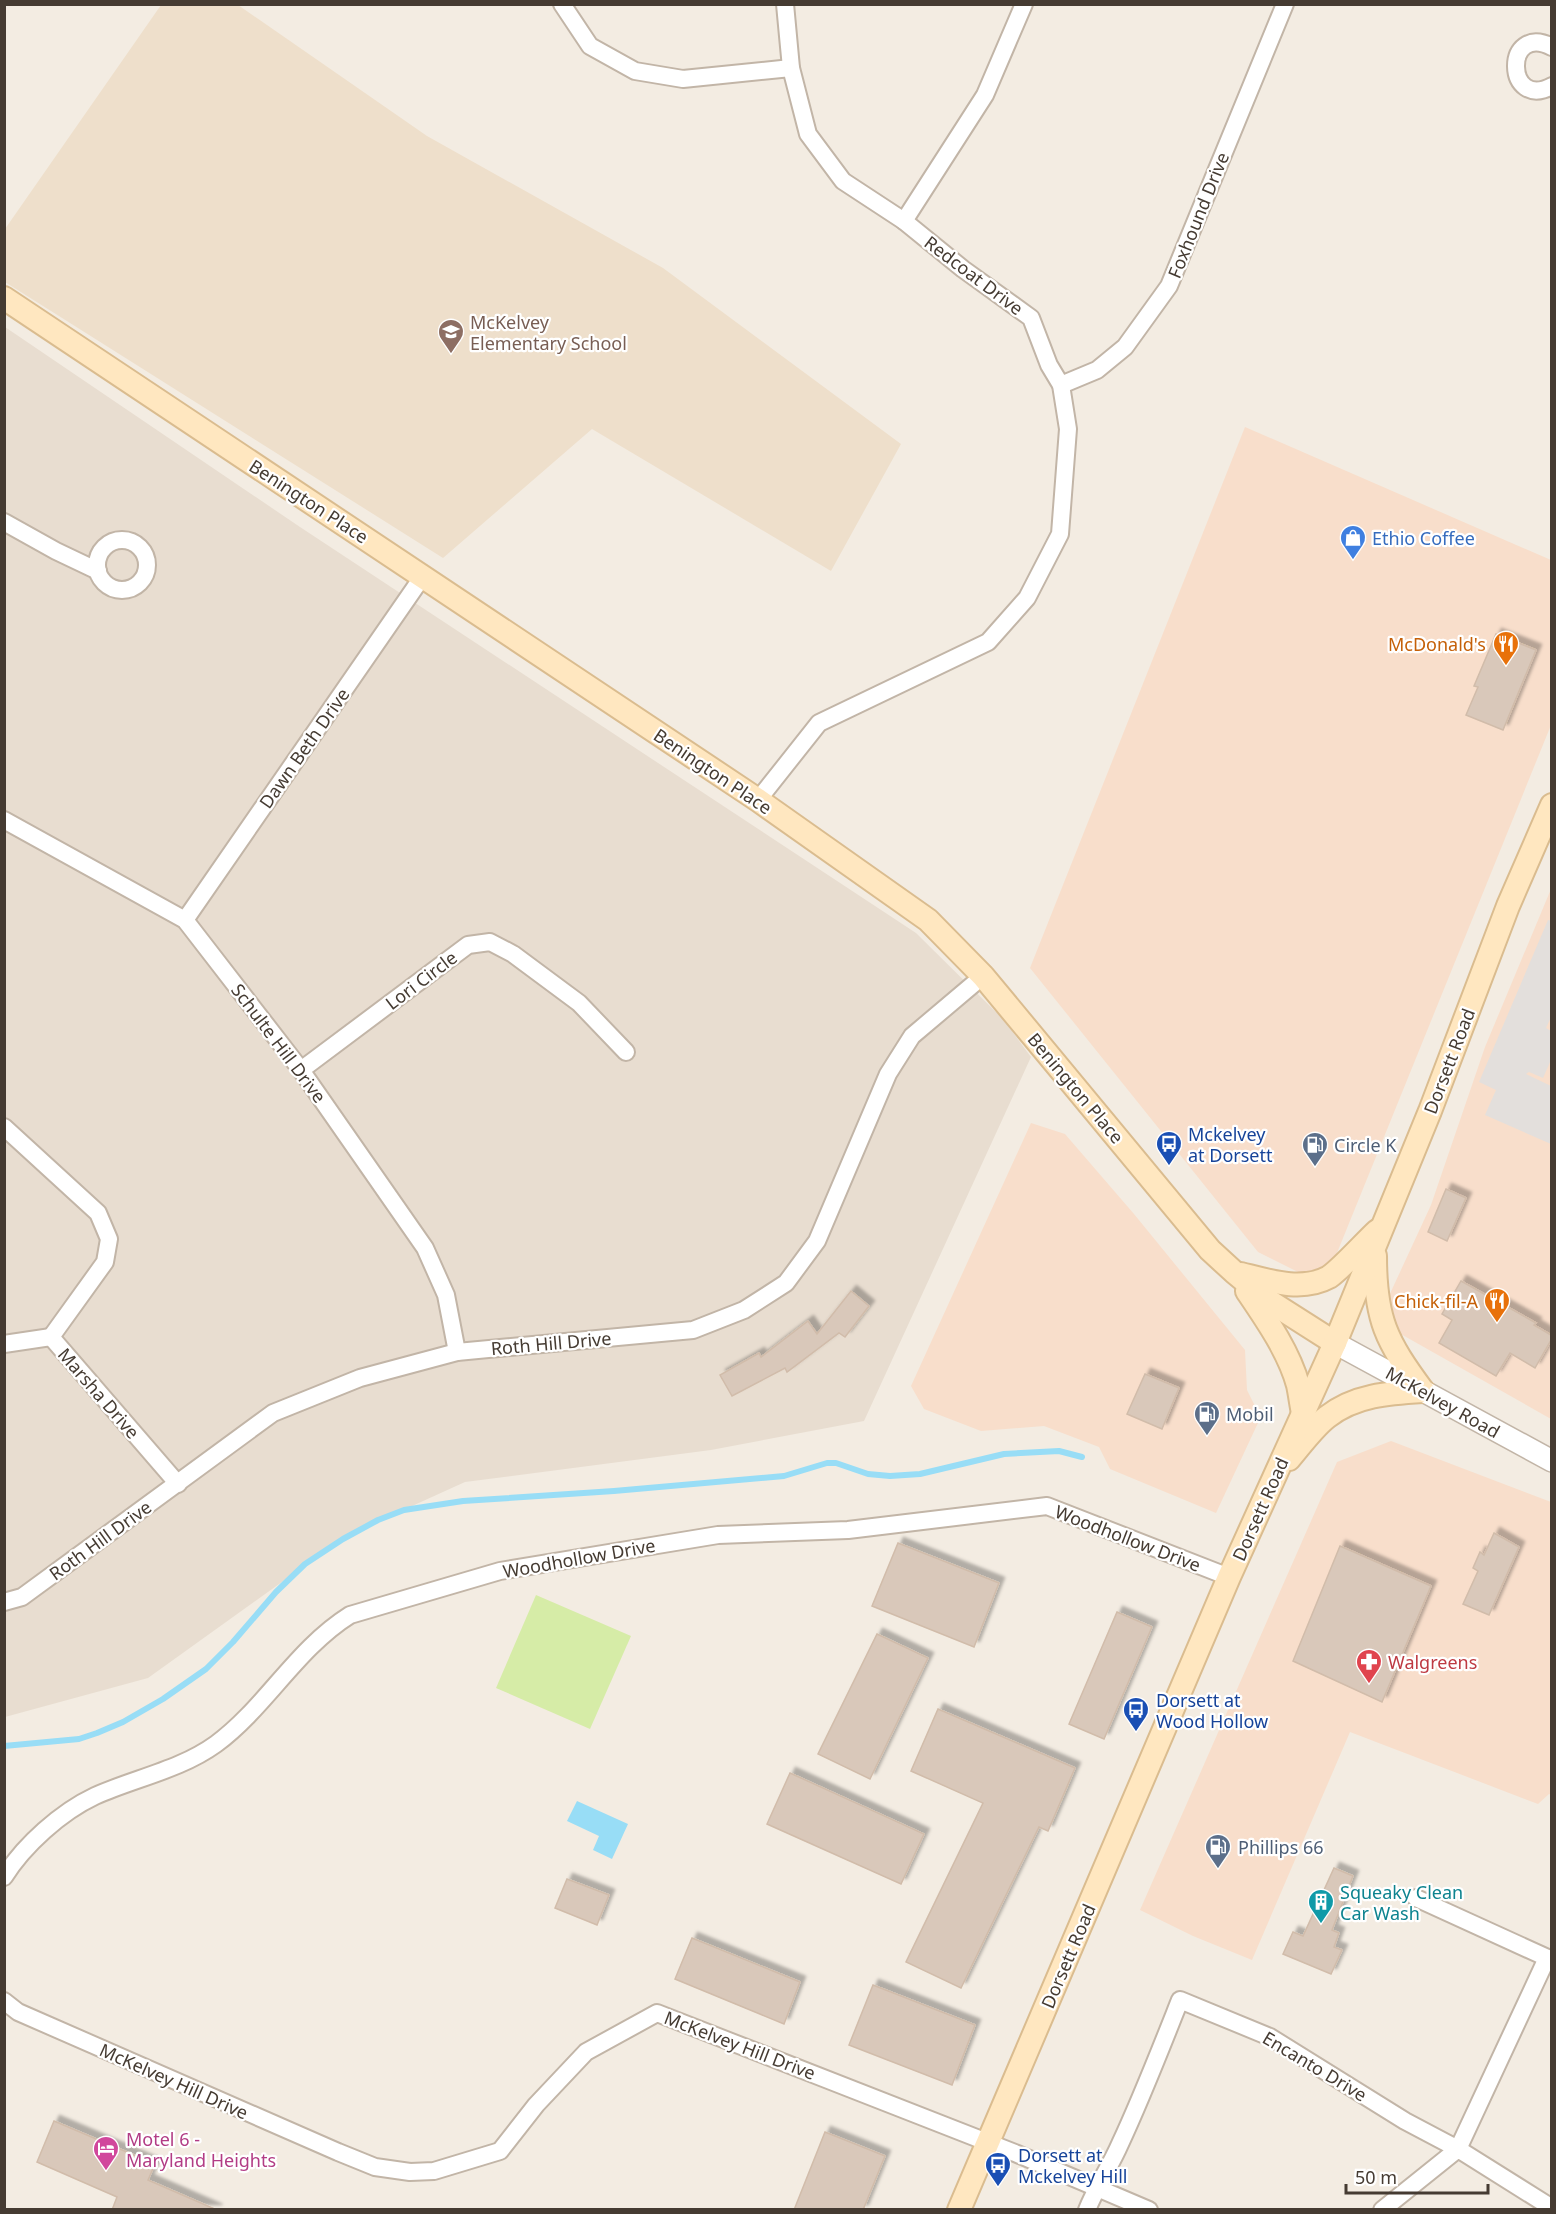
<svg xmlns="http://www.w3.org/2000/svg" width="1556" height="2214" font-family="'Noto Sans',sans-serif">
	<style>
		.residential { fill: #e8ddd0 }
		.commercial { fill: #f8decb }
		.education { fill: #eedfcb }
		.green { fill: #d6eca7 }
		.parking { fill: #e3dfdc }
		.water { fill: #98ddf6 }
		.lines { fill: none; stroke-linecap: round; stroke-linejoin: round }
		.stream { stroke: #98ddf6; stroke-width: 6 }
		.building { fill: #d9c8ba; stroke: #d1bcaa; stroke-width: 1.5; filter: url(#shadow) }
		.minor-casing { stroke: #c2b5a7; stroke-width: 20 }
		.tertiary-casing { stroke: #c2b5a7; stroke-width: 24 }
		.secondary-casing { stroke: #dabc8f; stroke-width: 26 }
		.minor { stroke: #fff; stroke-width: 16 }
		.tertiary { stroke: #fff; stroke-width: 21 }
		.secondary { stroke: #ffe7c0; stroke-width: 22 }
		.labels { text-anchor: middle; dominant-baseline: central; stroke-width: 4.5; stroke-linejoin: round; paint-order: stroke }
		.street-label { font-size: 18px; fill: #453b32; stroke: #fff }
		.education-label { font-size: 18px; fill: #785e54; stroke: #fff; text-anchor: start }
		.shop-label { font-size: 18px; fill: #366cbe; stroke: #fff; text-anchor: start }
		.food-label { font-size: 18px; fill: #c56008; stroke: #fff; text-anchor: end }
		.transit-label { font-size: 18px; fill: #164399; stroke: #fff; text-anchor: start }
		.service-label { font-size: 18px; fill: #4e5e75; stroke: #fff; text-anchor: start }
		.health-label { font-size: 18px; fill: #be3a42; stroke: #fff; text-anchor: start }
		.culture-label { font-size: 18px; fill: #0d838f; stroke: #fff; text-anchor: start }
		.hotel-label { font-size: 18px; fill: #b23c85; stroke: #fff; text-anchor: start }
	</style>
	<defs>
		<filter id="shadow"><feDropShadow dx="5.5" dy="-5.5" stdDeviation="1.5" flood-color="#0004"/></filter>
	</defs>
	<rect width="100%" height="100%" fill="#f3ece2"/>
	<!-- residential -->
	<path class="residential" d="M5,327l295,200 616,406 87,86 28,38 -167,364 -153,29 -246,32 -119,54 -198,142 -143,39z"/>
	<!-- commercial -->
	<g class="commercial">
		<path d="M1245,427l306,133v165l-227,560 -66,-33 -228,-284z"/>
		<path d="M1551,889v530l-152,-86 -11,-35 43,-93 54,-158z"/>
		<path d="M1031,1123l34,11 69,80 111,136 2,40 8,16 9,4 -48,103 -106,-44 -11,-22 -55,-21 -63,5 -57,-22 -13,-23z"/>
		<path d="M1391,1441l160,61v293l-2,-1 -11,10 -188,-72 -98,228 -59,-24 -53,-26 197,-448z"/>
	</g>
	<!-- education -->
	<path class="education" d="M161,5h77l189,131 236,132 238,176 -70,127 -239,-142 -149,129 -438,-276v-53z"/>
	<!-- green -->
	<path class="green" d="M536,1595l95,41 -41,93 -94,-41z"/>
	<!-- parking -->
	<path class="parking" d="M1548,920l4,1v94l-6,13 5,3v29l-8,18 -14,-6 -3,2 25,12v58l-66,-29 11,-25 -17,-8z"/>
	<!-- water -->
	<path class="water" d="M577,1801l51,23 -16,35 -19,-9 6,-14 -32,-15z"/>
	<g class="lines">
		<!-- stream -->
		<path class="stream" d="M4,1746l75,-7 18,-6 26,-11 40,-23 43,-30 27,-27 43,-50 29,-28 38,-25 35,-19 26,-10 59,-9 151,-10 170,-15 43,-13h9l32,11 22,2 30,-2 84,-20 55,-3 23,6"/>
	</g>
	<!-- building -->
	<g class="building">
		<path d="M1496,634l40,16 -33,80 -37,-15 12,-28 -4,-1z"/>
		<path d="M1446,1189l20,9 -19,43 -19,-9z"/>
		<path d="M1461,1281l75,42 -2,2 17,10v5l-16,28 -25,-15 -14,23 -57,-33 13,-23 -10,-6z"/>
		<path d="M851,1291l18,15 -24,31 -6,-4 -52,39 -2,-4 -53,28 -12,-21 39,-22 2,4 47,-36 9,13z"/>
		<path d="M1145,1374l34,14 -17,41 -35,-15z"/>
		<path d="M1494,1533l25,14 -30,68 -26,-11 15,-33 -5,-3 7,-16 4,3z"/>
		<path d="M898,1543l101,40 -25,64 -102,-41z"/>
		<path d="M1340,1546l91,40 -49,116 -89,-41z"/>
		<path d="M1117,1612l35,15 -48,112 -35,-15z"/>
		<path d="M877,1634l51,24 -58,121 -52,-25z"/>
		<path d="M938,1709l137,59 -27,63 -9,-4 -78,161 -55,-26 77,-159 -72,-32z"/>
		<path d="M790,1773l134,61 -23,50 -134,-60z"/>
		<path d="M1334,1868l19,8 -21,54 7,3 -5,14 8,3 -11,24 -48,-20 10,-22 10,4z"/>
		<path d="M567,1879l42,16 -12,30 -42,-17z"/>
		<path d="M692,1938l108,44 -16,42 -109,-45z"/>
		<path d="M873,1985l102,40 -23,60 -103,-40z"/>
		<path d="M54,2121l101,43 -7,16 69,30h-105l5,-13 -80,-35z"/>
		<path d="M825,2132l60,24 -22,54h-69z"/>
	</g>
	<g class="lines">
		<defs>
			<g id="minor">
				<path d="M562,4l28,42 45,25 48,8 108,-11"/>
				<path d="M1552,47c-49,-25 -47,64 0,39"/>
				<path d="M904,221l81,-126 39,-91"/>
				<path d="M1061,385l36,-15 28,-23 44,-61 116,-282"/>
				<path d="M4,522l52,29 42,20"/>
				<circle cx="122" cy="565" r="25"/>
				<path d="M758,800l61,-77 169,-81 39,-44 33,-64 8,-105 -7,-44 -12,-20 -18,-47 -68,-49 -59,-48 -61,-40 -35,-47 -17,-66 -6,-64"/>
				<path d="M4,820l181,100 116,150 124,178 21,47 11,57"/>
				<path d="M185,920l238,-344"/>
				<path d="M301,1070l167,-125 22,-3 23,12 66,49 47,49"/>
				<path d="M4,1127l94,86 11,26 -4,23 -54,75"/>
				<path d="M51,1337l127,147"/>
				<path d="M4,1344l47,-7"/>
				<path d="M4,1602l18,-5 251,-184 87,-35 97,-26 236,-22 51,-20 42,-27 31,-42 71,-167 24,-38 71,-60"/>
				<path d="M4,1877c20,-32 57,-65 91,-81 40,-18 85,-26 121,-52 50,-37 80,-95 134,-129l150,-44 218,-36 130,-5 199,-24 182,71"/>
				<path d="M1416,1898l136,62"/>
				<path d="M4,2001l14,11 320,140 37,15 35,5 24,-1 66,-20 36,-46 50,-53 71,-39 358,140 134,57"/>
				<path d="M1087,2210c9,-23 23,-43 33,-66 22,-47 41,-96 60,-144l90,37 135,84 53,28 89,-191"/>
				<path d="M1382,2210l76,-61 94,59"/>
			</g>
			<path id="tertiary" d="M1335,1343l217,118"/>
			<g id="secondary">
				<path d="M4,298l754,502 170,120 55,56 227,274 24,22 35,29 66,42"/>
				<path d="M1375,1256c0,63 11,85 48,135"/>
				<path d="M1241,1274c28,7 61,18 88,3 12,-8 36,-35 48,-46"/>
				<path d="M1247,1291c19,28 42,61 51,94 2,9 3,19 5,28"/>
				<path d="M1289,1459c12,-14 24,-31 38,-42 28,-22 62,-24 96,-26"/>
				<path d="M959,2210l270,-633 106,-234 95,-232 78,-205 44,-101"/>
			</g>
		</defs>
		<!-- minor casing -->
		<use href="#minor" class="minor-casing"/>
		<!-- tertiary casing -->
		<use href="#tertiary" class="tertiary-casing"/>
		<!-- secondary casing -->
		<use href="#secondary" class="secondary-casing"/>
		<!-- minor -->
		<use href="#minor" class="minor"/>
		<!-- tertiary -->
		<use href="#tertiary" class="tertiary"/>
		<!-- secondary -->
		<use href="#secondary" class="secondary"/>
	</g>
	<!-- icons -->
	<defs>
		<symbol id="school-pin" viewBox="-11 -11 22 30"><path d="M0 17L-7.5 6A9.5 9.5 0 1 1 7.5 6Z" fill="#8d6e63" stroke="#fff"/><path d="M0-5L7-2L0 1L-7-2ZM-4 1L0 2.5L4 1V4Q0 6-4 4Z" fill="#fff"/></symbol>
		<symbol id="shop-pin" viewBox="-11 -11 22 30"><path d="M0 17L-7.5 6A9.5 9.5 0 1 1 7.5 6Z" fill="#3f7fe0" stroke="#fff"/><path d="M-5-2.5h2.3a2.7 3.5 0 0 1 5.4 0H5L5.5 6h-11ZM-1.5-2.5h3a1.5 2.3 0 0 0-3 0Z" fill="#fff"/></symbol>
		<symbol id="restaurant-pin" viewBox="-11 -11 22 30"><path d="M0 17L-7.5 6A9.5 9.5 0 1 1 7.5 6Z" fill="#e8710a" stroke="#fff"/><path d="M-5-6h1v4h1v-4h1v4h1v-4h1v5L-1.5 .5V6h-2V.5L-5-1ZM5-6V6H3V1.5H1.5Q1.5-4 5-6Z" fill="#fff"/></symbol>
		<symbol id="bus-pin" viewBox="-11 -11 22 30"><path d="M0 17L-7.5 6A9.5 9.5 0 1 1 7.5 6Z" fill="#1a4fb4" stroke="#fff"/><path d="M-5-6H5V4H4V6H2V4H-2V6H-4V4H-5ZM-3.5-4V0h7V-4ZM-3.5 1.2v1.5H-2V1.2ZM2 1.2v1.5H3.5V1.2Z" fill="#fff"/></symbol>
		<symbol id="fuel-pin" viewBox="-11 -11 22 30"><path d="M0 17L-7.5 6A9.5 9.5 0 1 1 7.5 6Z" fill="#5c6f8a" stroke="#fff"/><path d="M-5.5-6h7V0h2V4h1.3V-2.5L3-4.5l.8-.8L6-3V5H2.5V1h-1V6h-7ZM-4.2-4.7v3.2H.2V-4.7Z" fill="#fff"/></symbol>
		<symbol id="pharmacy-pin" viewBox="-11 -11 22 30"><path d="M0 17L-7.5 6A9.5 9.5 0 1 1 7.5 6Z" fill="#e0444e" stroke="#fff"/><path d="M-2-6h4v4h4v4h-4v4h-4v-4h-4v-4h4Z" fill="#fff"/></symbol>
		<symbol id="building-pin" viewBox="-11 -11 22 30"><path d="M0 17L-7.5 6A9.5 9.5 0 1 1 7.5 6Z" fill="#0f9aa8" stroke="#fff"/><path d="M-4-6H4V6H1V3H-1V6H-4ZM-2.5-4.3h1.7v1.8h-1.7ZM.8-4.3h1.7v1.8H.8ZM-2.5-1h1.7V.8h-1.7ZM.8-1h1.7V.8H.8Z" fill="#fff"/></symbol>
		<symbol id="hotel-pin" viewBox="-11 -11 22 30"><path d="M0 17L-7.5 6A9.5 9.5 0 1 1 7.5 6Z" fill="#d1479c" stroke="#fff"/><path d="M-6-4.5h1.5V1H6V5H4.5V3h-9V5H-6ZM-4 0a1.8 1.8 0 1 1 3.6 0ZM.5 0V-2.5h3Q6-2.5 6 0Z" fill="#fff"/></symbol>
	</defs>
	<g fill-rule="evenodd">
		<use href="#school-pin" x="436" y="317" width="30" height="40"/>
		<use href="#shop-pin" x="1338" y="523" width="30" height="40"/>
		<use href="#restaurant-pin" x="1491" y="629" width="30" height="40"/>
		<use href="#bus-pin" x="1154" y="1129" width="30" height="40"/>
		<use href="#fuel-pin" x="1300" y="1130" width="30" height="40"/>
		<use href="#restaurant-pin" x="1482" y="1286" width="30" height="40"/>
		<use href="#fuel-pin" x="1192" y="1399" width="30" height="40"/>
		<use href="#pharmacy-pin" x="1354" y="1647" width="30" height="40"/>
		<use href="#bus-pin" x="1121" y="1695" width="30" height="40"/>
		<use href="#fuel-pin" x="1203" y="1832" width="30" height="40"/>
		<use href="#building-pin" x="1306" y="1887" width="30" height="40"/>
		<use href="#hotel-pin" x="91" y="2134" width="30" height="40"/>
		<use href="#bus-pin" x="983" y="2150" width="30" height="40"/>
	</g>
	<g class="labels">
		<!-- street labels -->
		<g class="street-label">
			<text transform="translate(1198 215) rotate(-68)">Foxhound Drive</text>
			<text transform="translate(974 275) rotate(37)">Redcoat Drive</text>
			<text transform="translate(309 501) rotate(33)">Benington Place</text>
			<text transform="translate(304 748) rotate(-55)">Dawn Beth Drive</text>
			<text transform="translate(713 771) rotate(34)">Benington Place</text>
			<text transform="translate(421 980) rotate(-37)">Lori Circle</text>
			<text transform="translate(279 1043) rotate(53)">Schulte Hill Drive</text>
			<text transform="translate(1449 1061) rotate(-69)">Dorsett Road</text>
			<text transform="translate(1076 1088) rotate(50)">Benington Place</text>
			<text transform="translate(551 1343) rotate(-5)">Roth Hill Drive</text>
			<text transform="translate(99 1393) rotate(49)">Marsha Drive</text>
			<text transform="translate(1443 1402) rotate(29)">McKelvey Road</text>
			<text transform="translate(1260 1509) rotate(-66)">Dorsett Road</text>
			<text transform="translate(1128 1538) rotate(21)">Woodhollow Drive</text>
			<text transform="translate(100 1540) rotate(-36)">Roth Hill Drive</text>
			<text transform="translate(579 1558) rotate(-10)">Woodhollow Drive</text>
			<text transform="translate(1068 1956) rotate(-67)">Dorsett Road</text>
			<text transform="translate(740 2045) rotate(21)">McKelvey Hill Drive</text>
			<text transform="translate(1315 2066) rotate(31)">Encanto Drive</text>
			<text transform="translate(174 2081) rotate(24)">McKelvey Hill Drive</text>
		</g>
		<!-- education labels -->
		<g class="education-label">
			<text x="470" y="322">McKelvey<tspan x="470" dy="21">Elementary School</tspan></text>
		</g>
		<!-- shop labels -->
		<g class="shop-label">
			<text x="1372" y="538">Ethio Coffee</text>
		</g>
		<!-- food labels -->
		<g class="food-label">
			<text x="1486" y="644">McDonald's</text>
			<text x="1478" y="1301">Chick-fil-A</text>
		</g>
		<!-- transit labels -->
		<g class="transit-label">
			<text x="1188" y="1134">Mckelvey<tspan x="1188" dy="21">at Dorsett</tspan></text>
			<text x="1156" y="1700">Dorsett at<tspan x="1156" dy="21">Wood Hollow</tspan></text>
			<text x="1018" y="2155">Dorsett at<tspan x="1018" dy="21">Mckelvey Hill</tspan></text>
		</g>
		<!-- service labels -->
		<g class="service-label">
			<text x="1334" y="1145">Circle K</text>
			<text x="1226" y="1414">Mobil</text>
			<text x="1238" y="1847">Phillips 66</text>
		</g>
		<!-- health labels -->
		<g class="health-label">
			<text x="1388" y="1662">Walgreens</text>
		</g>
		<!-- culture labels -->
		<g class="culture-label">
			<text x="1340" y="1892">Squeaky Clean<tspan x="1340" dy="21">Car Wash</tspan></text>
		</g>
		<!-- hotel labels -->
		<g class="hotel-label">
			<text x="126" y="2139">Motel 6 -<tspan x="126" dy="21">Maryland Heights</tspan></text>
		</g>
	</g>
	<!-- border -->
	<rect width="1556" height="2214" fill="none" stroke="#453b32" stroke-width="12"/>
	<!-- scale -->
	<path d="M1346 2184v9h142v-9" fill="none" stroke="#453b32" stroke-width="3"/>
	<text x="1355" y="2184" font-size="18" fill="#453b32" stroke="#ffffff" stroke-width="4.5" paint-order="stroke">50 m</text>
</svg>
